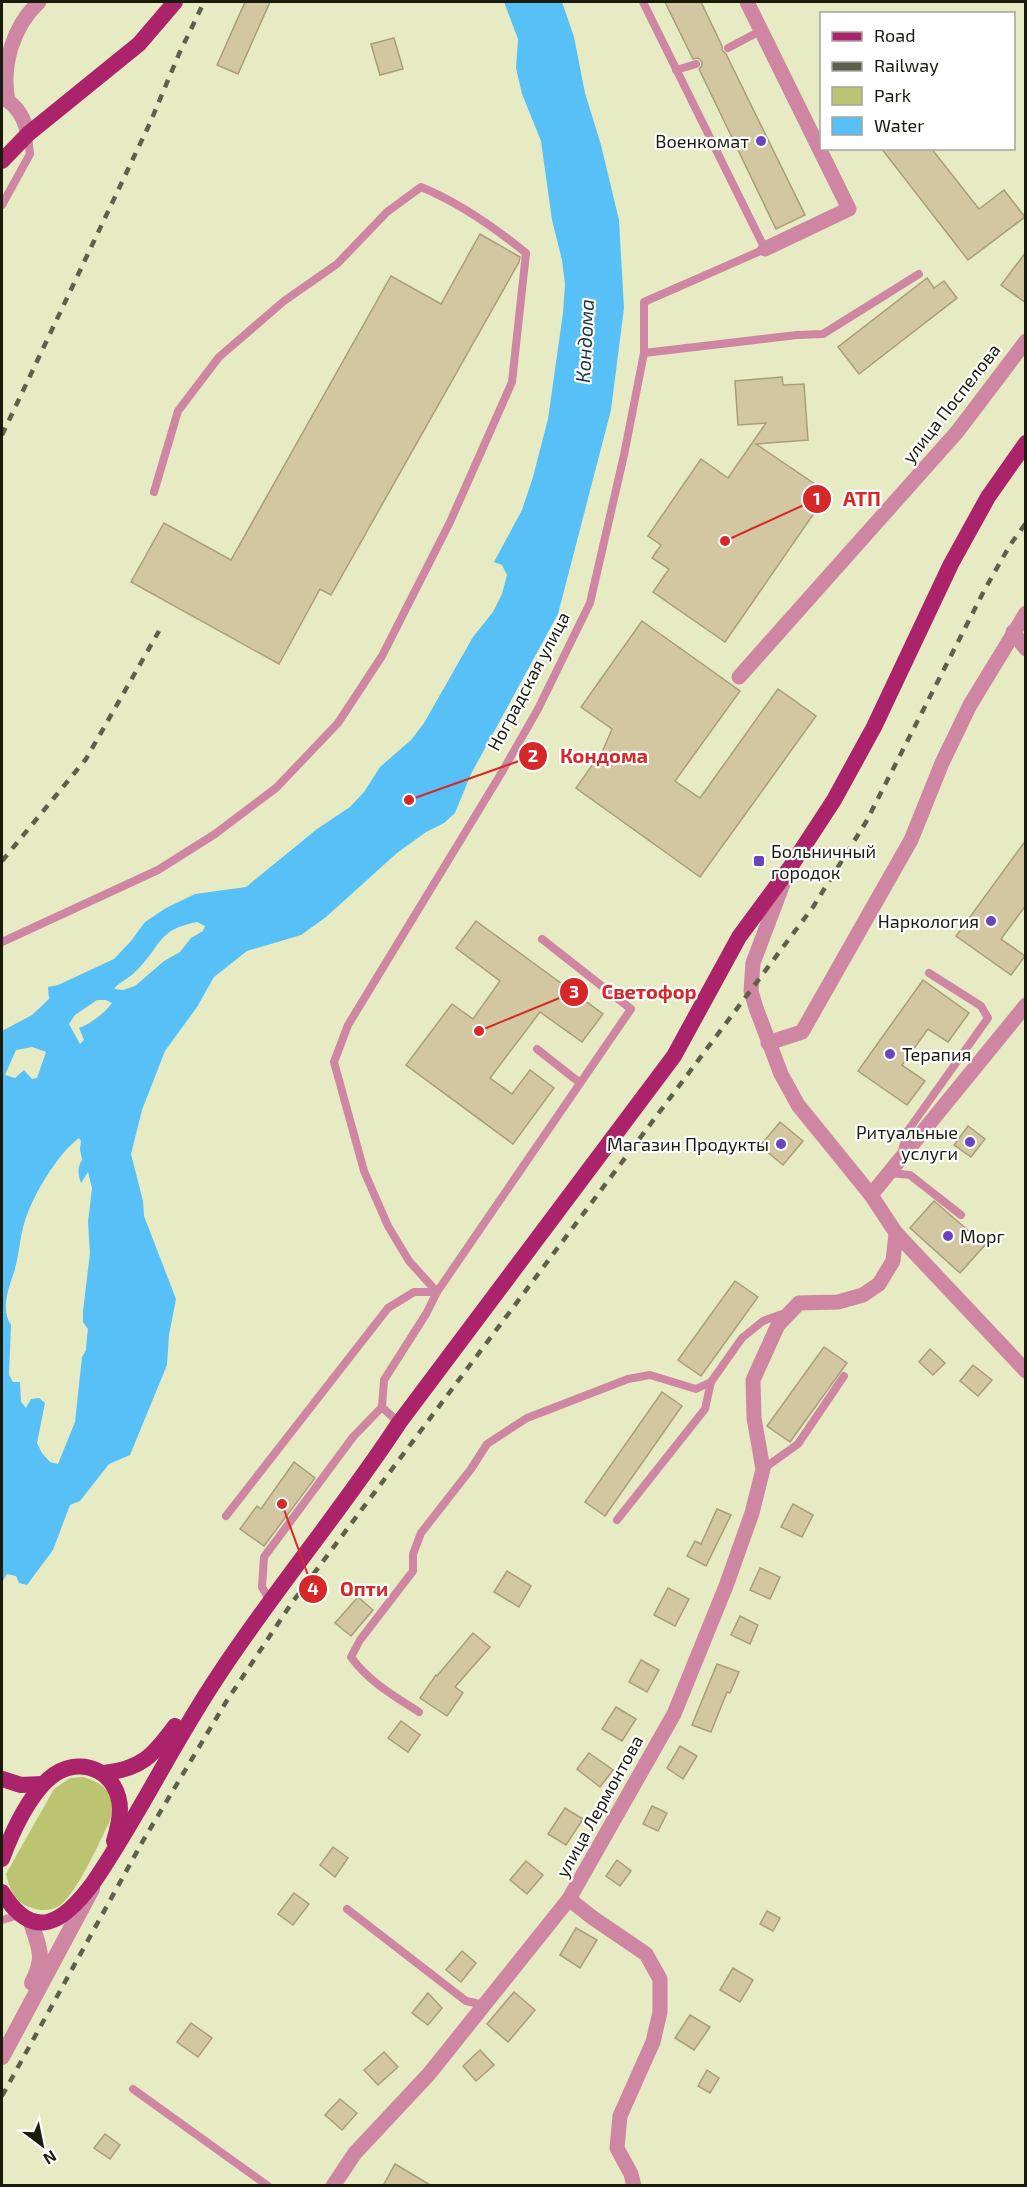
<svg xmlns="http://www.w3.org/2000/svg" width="1027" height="2187" font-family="'Exo 2',sans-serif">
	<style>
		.green { fill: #bbc471 }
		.water { fill: #57c0f6; fill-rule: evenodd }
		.building { fill: #d2c7a0; stroke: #a89e79; stroke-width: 1.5 }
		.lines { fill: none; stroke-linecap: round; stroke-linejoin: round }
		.service { stroke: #ce86a3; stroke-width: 8 }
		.minor { stroke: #ce86a3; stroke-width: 15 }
		.tertiary { stroke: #ce86a3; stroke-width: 16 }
		.primary { stroke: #ab236b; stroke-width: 16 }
		.rail { stroke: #5e6149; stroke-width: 4.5; stroke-dasharray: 8 8; stroke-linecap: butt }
		.poi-dot { fill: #6b44bc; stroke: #fff; stroke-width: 2 }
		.labels { text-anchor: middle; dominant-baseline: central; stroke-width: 4.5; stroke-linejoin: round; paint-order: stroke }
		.poi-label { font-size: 18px; fill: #191b0c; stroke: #fff; text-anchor: end }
		.street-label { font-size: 18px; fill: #191b0c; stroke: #fff }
		.water-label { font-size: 20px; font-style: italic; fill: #1d3441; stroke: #fff }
		.leader { fill: none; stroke: #d62828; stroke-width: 2 }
		.callout-dot { fill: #d62828; stroke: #fff; stroke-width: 2 }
		.mark-label { font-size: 18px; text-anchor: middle; font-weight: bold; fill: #fff }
		.callout-label { font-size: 20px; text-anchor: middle; font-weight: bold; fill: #d62828; stroke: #fff; stroke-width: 4.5; stroke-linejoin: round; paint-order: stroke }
	</style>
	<rect width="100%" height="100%" fill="#e6ebc3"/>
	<!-- green -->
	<path class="green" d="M83,1777c25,7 35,21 26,46 -10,20 -33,72 -50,83 -8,5 -19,5 -27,2 -17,-5 -22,-18 -26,-34l48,-85 16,-11z"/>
	<!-- water -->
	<path class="water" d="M504,2h58l12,35 11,56 16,52 18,75 5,88 -13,102 -53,204 -87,160 -16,39 -11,10 -18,9 -29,21 -71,64 -25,18 -54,16 -33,26 -17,30 -32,44 -23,59 -11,44 12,47 1,15 32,83 -7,36 -2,30 -37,90 -21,9 -29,37 -10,4 -17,45 -26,35 -8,-2 -3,-7 -9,-2 -5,8v-268l2,-2 -2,-1v-280l30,-16 17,-16 -1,-12 10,-2 56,-26 17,-18 14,-19 21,-14 29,-14 51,-7 71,-58 33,-22 14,-15 16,-25 31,-27 13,-17 49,-86 20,-25 9,-18 5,-19 -5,-10 -8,-3 28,-52 11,-33 15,-58 15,-106 2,-29 -3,-24 -10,-40 -11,-79 -19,-47 -6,-26 2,-29zM197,922l8,4 -2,5 -12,7 -11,14 -16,9 -29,25 -12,4 -9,-1c6,-8 16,-11 22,-18 26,-25 20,-41 61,-49zM97,1000h9l6,3c-7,10 -22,21 -33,25l5,12 -4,4 -11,-20 6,-9zM32,1047l14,5 -9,26 -5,1 -8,-9 -9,8 -10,-3 11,-25zM79,1138l2,3 -1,8 2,11c-5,8 -4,15 -1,23l7,-11 4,16 -4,34 2,31 -7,58v11l5,7 -1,8 -1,13 -4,7 -7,65 -17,42 -8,-2 -8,-9 -5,-10 8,-40 -6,-5 -8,1 -5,9 -5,-6 -1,-20h-7l-4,-7 2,-50c-11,-17 -2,-37 4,-56 4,-15 5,-31 9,-45 7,-26 34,-71 55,-86z"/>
	<!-- building -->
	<g class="building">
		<path d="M245,2h25l-32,72 -21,-9z"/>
		<path d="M665,2h36l21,44v4l4,4 79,161 -29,14 -77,-160 3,-3v-4l-4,-4 -5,1z"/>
		<path d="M394,38l9,31 -23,6 -9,-31z"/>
		<path d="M881,148h50l48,61 25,-19 21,27 -57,43z"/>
		<path d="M480,234l40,23 -1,5 -188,333 -11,-6 -41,75 -148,-82 33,-59 67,37 160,-284 50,28z"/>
		<path d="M1026,252v51l-25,-18z"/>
		<path d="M927,278l7,10 10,-7 13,17 -98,76 -21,-27z"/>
		<path d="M782,377l1,8 21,-1 4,56 -52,4 72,49 -103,149 -72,-50 16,-23 -17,-11 9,-13 -13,-9 53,-77 27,19 38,-55 -28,2 -3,-44z"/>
		<path d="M642,621l98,70 -65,90 25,17 78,-109 38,27 -116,161 -124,-89 27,-38 9,-21 -31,-22z"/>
		<path d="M1026,840v65l-25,34 24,17 -14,19 -55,-39z"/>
		<path d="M476,921l127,93 -21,28 -42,-30 -50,66 22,16 18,-24 24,18 -41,56 -107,-79 46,-61 21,15 27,-38 -44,-33z"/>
		<path d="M923,980l46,33 -21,29 -20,-13 -26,36 23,16 -18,24 -49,-34z"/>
		<path d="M780,1122l23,19 -20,24 -23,-19z"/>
		<path d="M968,1126l17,13 -14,18 -17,-12z"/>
		<path d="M934,1201l51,44 -25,28 -50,-45z"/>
		<path d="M735,1281l23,16 -57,79 -23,-16z"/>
		<path d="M824,1347l23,16 -57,79 -23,-16z"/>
		<path d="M930,1349l15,14 -12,12 -14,-13z"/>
		<path d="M973,1365l19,15 -14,16 -18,-15z"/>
		<path d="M662,1392l20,14 -77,110 -20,-14z"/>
		<path d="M294,1462l21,16 -51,68 -24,-17 17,-23 4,3z"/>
		<path d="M793,1504l20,11 -11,22 -21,-10z"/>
		<path d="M717,1509l14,6 -25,51 -19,-10 8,-15 6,3z"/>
		<path d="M760,1568l20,9 -10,22 -20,-9z"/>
		<path d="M507,1571l24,15 -12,21 -25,-15z"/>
		<path d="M668,1588l21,11 -14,27 -21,-11z"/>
		<path d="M358,1597l15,13 -22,26 -16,-13z"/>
		<path d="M740,1616l18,9 -8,19 -19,-9z"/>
		<path d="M473,1633l17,14 -35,40 8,6 -16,23 -27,-18 16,-23 1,1z"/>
		<path d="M641,1660l18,10 -12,22 -18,-10z"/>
		<path d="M717,1664l22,8 -9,21 -3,-1 -16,40 -19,-7z"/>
		<path d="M616,1707l20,12 -14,22 -20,-12z"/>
		<path d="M401,1721l19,14 -12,17 -20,-14z"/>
		<path d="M680,1746l17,10 -14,23 -16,-11z"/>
		<path d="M589,1753l24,17 -13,17 -23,-18z"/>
		<path d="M652,1806l15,7 -9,18 -15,-7z"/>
		<path d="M565,1808l18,11 -17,26 -18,-11z"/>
		<path d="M333,1847l15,11 -13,19 -15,-12z"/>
		<path d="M617,1860l14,11 -11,15 -14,-10z"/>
		<path d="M526,1861l17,14 -16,19 -17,-14z"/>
		<path d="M294,1893l15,11 -16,21 -15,-11z"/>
		<path d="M767,1911l13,7 -7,13 -13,-7z"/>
		<path d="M576,1928l21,12 -17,28 -20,-13z"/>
		<path d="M462,1951l14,12 -15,19 -15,-12z"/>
		<path d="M733,1968l20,12 -13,22 -20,-12z"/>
		<path d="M514,1992l21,18 -27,32 -21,-18z"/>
		<path d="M428,1993l14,15 -14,17 -16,-12z"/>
		<path d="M690,2015l20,12 -16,23 -19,-12z"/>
		<path d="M191,2023l21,15 -14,19 -21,-15z"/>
		<path d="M480,2050l14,15 -18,16 -13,-15z"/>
		<path d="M384,2052l14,15 -20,18 -14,-15z"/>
		<path d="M707,2070l12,8 -9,15 -12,-7z"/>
		<path d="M340,2099l17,14 -15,17 -17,-15z"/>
		<path d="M105,2134l15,11 -10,14 -16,-11z"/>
		<path d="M395,2164l37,22h-49z"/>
	</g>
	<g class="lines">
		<!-- service -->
		<g class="service">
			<path d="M643,2l122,247 -121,53v51"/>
			<path d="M728,48l34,-18"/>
			<path d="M676,70l20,-6"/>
			<path d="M2,205l28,-51 -2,-18"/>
			<path d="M542,939l89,70 -194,283 -28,-31 -21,-35 -24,-55 -30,-109 14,-37 154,-253 36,-63 52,-106 34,-148 20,-102 153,-18 26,-1 96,-60"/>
			<path d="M2,942l156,-72 57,-36 61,-46 62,-65 44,-67 68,-134 62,-140 14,-129c-32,-26 -66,-50 -105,-66l-34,25 -50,52 -53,37 -65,56 -41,54 -24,81"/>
			<path d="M537,1049l43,34"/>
			<path d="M902,1151l5,-19 81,-114 -7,-12 -52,-33"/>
			<path d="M890,1173l20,2 51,40"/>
			<path d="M763,1469l35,-25 46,-68"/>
			<path d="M226,1516l162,-208 26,-16h23l-11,22 -42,66 -2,27 17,16"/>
			<path d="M617,1520l88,-111 6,-27"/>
			<path d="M270,1601l-8,-14 2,-30 89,-120 29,-30"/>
			<path d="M419,1712c-25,-16 -51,-31 -68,-55l9,-17 53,-69v-17l8,-21 50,-64 16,-25 40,-26 101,-39 22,-4 46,14 15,-7 31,-44 21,-17 22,-8"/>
			<path d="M347,1909l119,92 18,4"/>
			<path d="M2,1920l17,-5"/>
			<path d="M133,2089l135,97"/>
		</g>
		<!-- minor -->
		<g class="minor">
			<path d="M747,2l102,207 -84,40"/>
			<path d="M2,97c16,9 22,21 26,37"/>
			<path d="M8,101c-7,-35 5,-75 31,-99"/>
			<path d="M1013,632l13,17"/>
			<path d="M739,677l218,-245 69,-91"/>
			<path d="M768,1043l34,-11 109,-192 31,-77 28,-58 56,-92"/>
			<path d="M871,1195l155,-190"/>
			<path d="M896,1233l130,138"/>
			<path d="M569,1899l24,19 53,36 14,25v33l-7,30 -33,74 -3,32 14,26 3,12"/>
			<path d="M333,2186l22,-33 74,-79 140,-175 105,-185 52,-128 26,-73 11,-44 -9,-51 -1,-38 25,-55 21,-22 39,-1 25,-7 16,-11 14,-23 3,-28 -25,-38 -73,-90 -17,-31 -25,-66 -5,-17 2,-28 31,-82"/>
		</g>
		<!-- tertiary -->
		<g class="tertiary">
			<path d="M31,1922c8,27 15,34 1,61"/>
			<path d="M2,2057l90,-168"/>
		</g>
		<!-- primary -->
		<g class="primary">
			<path d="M2,161l26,-27 111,-90 36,-42"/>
			<path d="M104,1773c37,-4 49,-17 71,-47"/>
			<path d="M2,1779l19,6 21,-1"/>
			<path d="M2,1859c10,-27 29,-69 53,-85 30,-19 64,0 65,35 0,11 -3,22 -6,32"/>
			<path d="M2,1892c32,52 62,30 91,-9 46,-67 80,-140 125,-207 57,-87 124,-166 181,-253l275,-367 65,-119 50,-68 45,-69 40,-73 77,-163 37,-67 38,-54"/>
		</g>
		<!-- rail -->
		<g class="rail">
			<path d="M2,435l148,-312 29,-69 25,-52"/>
			<path d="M2,861l84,-102 73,-128"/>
			<path d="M2,2096l142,-257 82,-137 65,-98 522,-697 53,-85 119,-233 25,-44 16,-22"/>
		</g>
	</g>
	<!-- markers -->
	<g class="poi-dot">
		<circle cx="761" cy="141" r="6"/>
		<rect x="753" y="855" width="12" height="12" rx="3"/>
		<circle cx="991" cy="921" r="6"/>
		<circle cx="890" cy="1054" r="6"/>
		<circle cx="970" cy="1142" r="6"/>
		<circle cx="781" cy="1144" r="6"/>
		<circle cx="948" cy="1236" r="6"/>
	</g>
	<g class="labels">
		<!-- poi labels -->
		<g class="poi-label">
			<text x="749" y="141">Военкомат</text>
			<text x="771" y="851" text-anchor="start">Больничный<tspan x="771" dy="21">городок</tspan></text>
			<text x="979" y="921">Наркология</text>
			<text x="902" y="1054" text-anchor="start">Терапия</text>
			<text x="958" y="1132">Ритуальные<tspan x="958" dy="21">услуги</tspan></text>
			<text x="769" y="1144">Магазин Продукты</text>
			<text x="960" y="1236" text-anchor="start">Морг</text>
		</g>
		<!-- street labels -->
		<g class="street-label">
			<text transform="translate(951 403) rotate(-52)">улица Поспелова</text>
			<text transform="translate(528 681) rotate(-62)">Ноградская улица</text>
			<text transform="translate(599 1806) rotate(-61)">улица Лермонтова</text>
		</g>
		<!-- water labels -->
		<g class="water-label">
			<text transform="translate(584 341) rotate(-87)">Кондома</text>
		</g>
	</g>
	<!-- callouts -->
	<path class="leader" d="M725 541L817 499M409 800L533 756M479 1031L574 992M282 1504L313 1589"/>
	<g class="callout-dot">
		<circle cx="725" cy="541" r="6"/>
		<circle cx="409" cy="800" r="6"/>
		<circle cx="479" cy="1031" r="6"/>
		<circle cx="282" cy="1504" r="6"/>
		<circle cx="817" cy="499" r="15"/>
		<circle cx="533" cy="756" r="15"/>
		<circle cx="574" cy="992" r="15"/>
		<circle cx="313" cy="1589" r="15"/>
	</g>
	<g class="mark-label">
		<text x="817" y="505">1</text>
		<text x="533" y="762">2</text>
		<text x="574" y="998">3</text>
		<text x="313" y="1595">4</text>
	</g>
	<g class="callout-label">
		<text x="862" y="506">АТП</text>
		<text x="604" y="763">Кондома</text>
		<text x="649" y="999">Светофор</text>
		<text x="364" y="1596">Опти</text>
	</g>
	<!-- border -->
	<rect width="1027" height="2187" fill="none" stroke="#191b0c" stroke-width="6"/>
	<!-- legend -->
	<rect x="820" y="12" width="195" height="138" fill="#ffffff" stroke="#a3a49e" stroke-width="1.5"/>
	<rect x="832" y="32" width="30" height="9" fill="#ab236b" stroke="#a3a49e" stroke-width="1.5"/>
	<text x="874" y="42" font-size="18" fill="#191b0c">Road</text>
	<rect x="832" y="62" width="30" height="9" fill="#5e6149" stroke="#a3a49e" stroke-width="1.5"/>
	<text x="874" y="72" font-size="18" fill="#191b0c">Railway</text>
	<rect x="832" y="87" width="30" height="18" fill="#bbc471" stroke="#a3a49e" stroke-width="1.5"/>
	<text x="874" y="102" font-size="18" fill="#191b0c">Park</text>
	<rect x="832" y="117" width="30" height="18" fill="#57c0f6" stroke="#a3a49e" stroke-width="1.5"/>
	<text x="874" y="132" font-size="18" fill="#191b0c">Water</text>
	<!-- north arrow -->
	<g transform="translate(42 2145) rotate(148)" stroke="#ffffff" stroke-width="4.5" paint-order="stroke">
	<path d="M0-4.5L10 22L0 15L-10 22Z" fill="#191b0c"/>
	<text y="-9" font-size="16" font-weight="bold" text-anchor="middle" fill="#191b0c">N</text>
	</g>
</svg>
